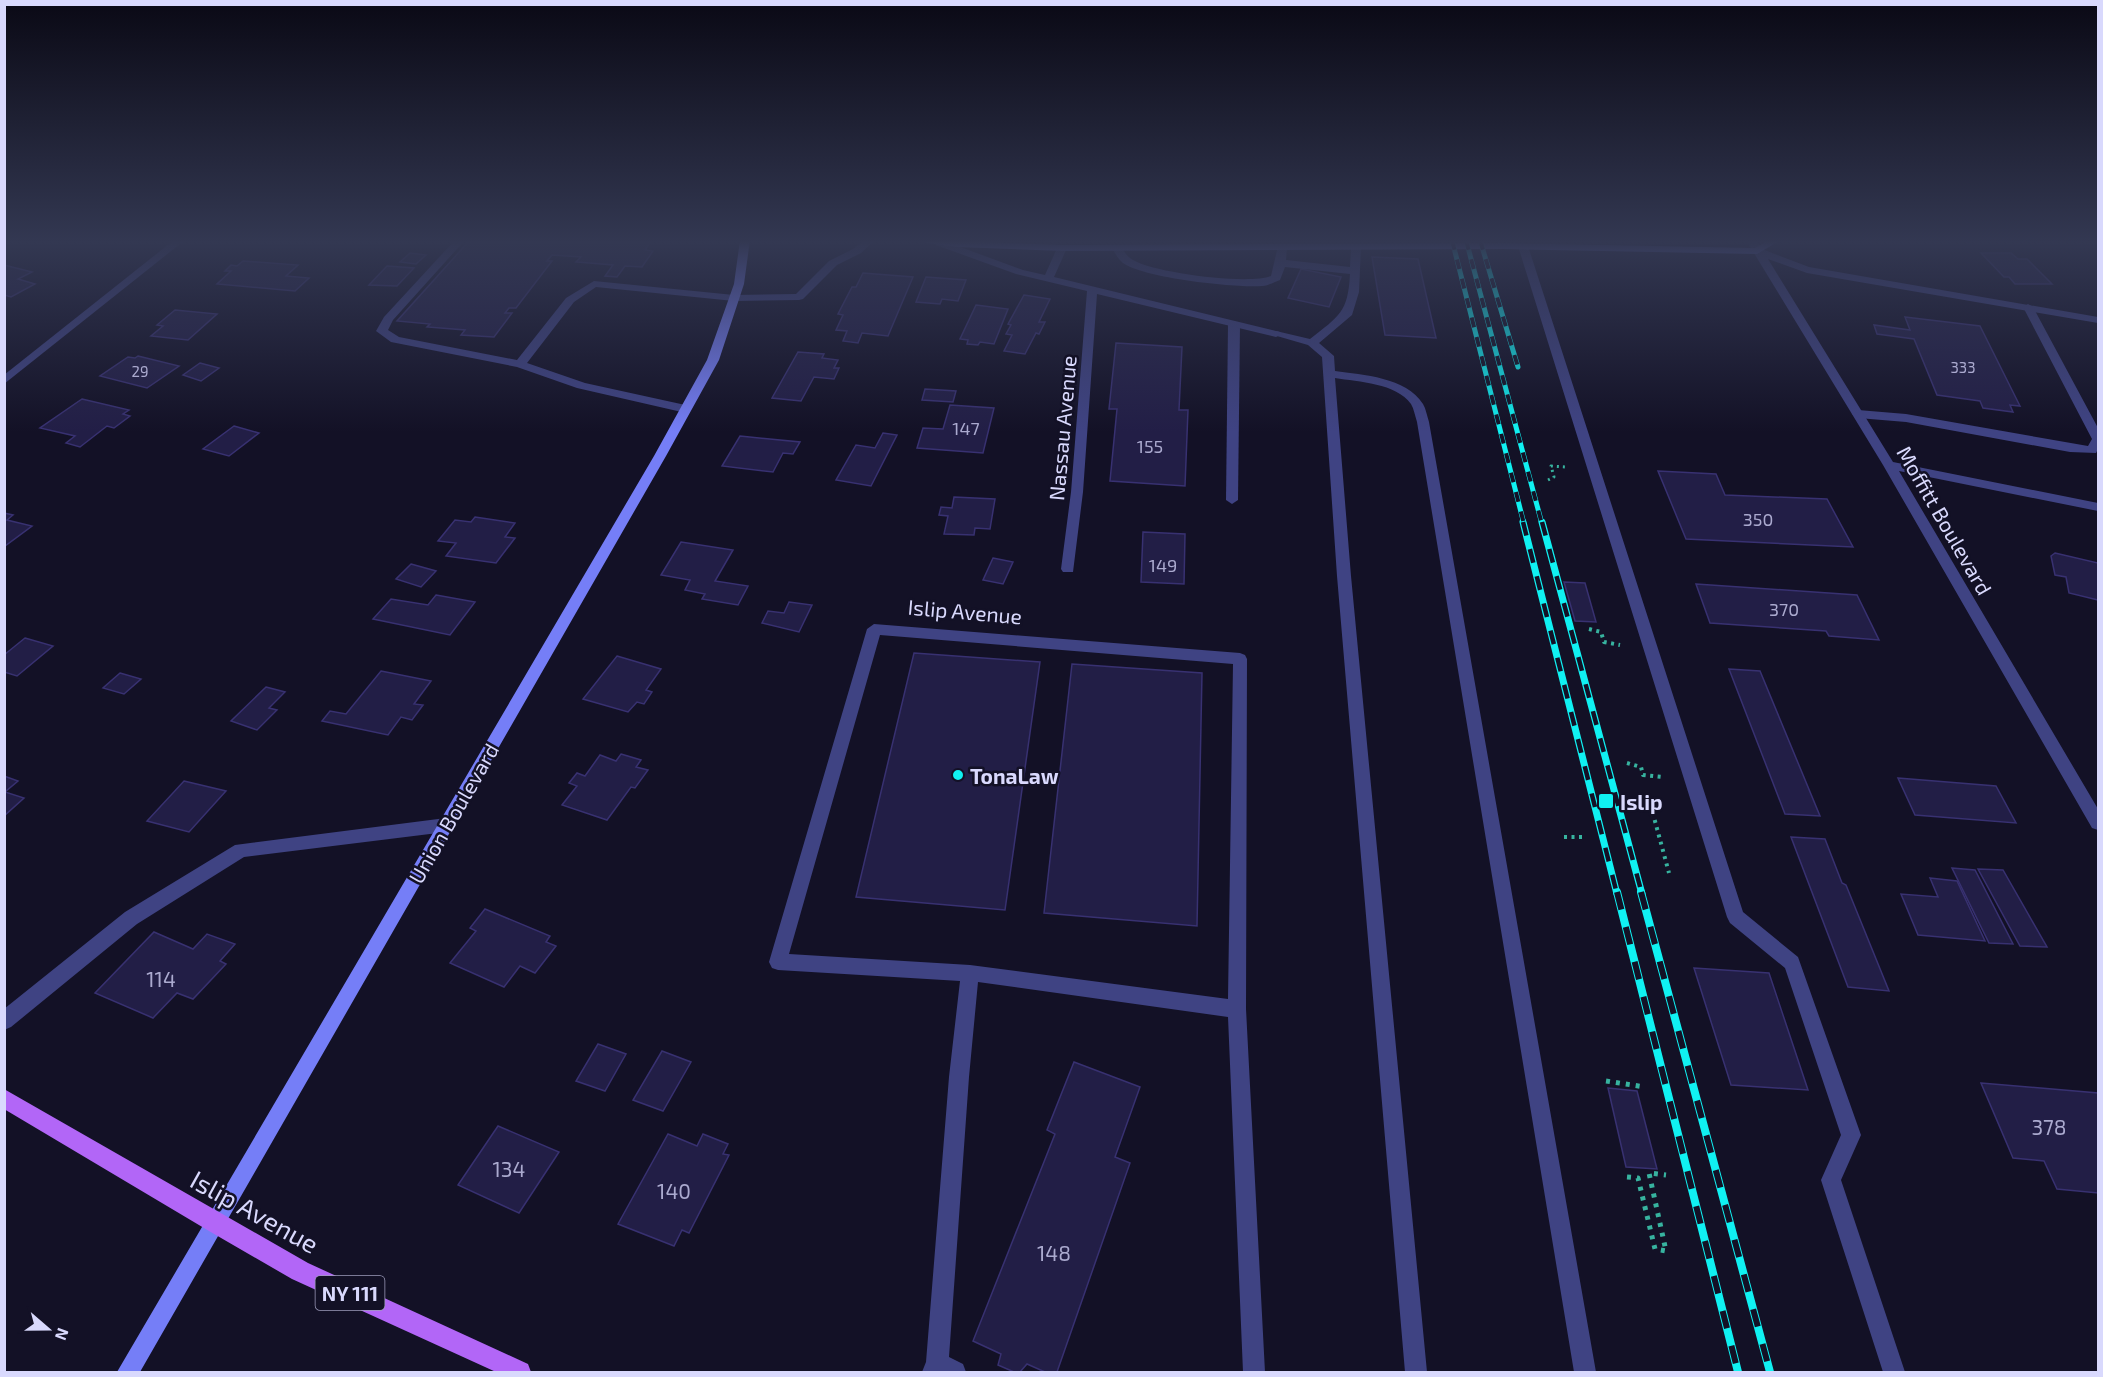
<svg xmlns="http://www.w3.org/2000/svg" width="2103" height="1377" font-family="'Exo 2',sans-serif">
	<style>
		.building { fill: #221e46; stroke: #383171; stroke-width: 1.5 }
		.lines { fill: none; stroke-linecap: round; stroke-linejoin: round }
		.path-far2 { stroke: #37b39f; stroke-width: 3; stroke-dasharray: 2 4; stroke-linecap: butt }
		.path-far1 { stroke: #37b39f; stroke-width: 4; stroke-dasharray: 3 4.5; stroke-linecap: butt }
		.path { stroke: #37b39f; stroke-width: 5; stroke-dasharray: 4 6; stroke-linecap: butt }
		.lane { fill: #3f4383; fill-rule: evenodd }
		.street { fill: #3f4383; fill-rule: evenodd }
		.secondary { fill: #757ef7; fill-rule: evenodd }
		.primary { fill: #b266f7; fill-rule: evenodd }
		.rail-far2-casing { stroke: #10f1f2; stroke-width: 5 }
		.rail-far1-casing { stroke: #10f1f2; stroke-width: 7 }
		.rail-casing { stroke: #10f1f2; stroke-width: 8 }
		.rail-far2 { stroke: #131126; stroke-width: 4; stroke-dasharray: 10; stroke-linecap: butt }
		.rail-far1 { stroke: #131126; stroke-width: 4.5; stroke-dasharray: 14; stroke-linecap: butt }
		.rail { stroke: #131126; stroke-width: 6; stroke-dasharray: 18; stroke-linecap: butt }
		.poi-dot { fill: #10f1f2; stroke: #131126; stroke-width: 2 }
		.labels { text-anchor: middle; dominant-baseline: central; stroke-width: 5; stroke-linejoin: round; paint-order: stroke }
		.far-number-label { font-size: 15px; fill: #abaacf }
		.number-label { font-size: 18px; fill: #abaacf }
		.shield { fill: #131126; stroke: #9e9dbc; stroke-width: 1.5 }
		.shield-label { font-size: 20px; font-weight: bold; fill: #d9d9fd }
		.street-label { font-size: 21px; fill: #d9d9fd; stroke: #131126 }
		.poi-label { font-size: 21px; font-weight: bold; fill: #d9d9fd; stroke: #131126; text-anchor: start }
		.near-number-label { font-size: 21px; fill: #abaacf }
		.near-street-label { font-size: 26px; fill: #d9d9fd; stroke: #131126 }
	</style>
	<rect width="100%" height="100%" fill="#131126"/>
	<!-- building -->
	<g class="building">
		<path d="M470,240h182l-7,10 8,1 -11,16 -17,-1 -8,11 -12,-1 8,-11 -37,-3 5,-5 -29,-2 -5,6h5l-36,47h-7l-4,5h7l-18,24 -33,-2 4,-5 -38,-3 3,-3 -33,-3z"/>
		<path d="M410,253l16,2 -10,9 -16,-2z"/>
		<path d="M1981,253h30l7,6h9l25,25h-37l-6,-7h-5z"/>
		<path d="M1372,257l46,2 18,79 -51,-3z"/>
		<path d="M243,261l55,4 -12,11 23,2 -14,13 -78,-7 14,-13h-6l6,-6 6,1z"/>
		<path d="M4,265l28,7 -14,7 17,5 -24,13 -7,-2z"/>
		<path d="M387,266l27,2 -17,18 -28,-1z"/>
		<path d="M1301,269l40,8 -12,30 -41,-9z"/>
		<path d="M863,273l50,4 -25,59 -26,-3 -4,10 -15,-2 4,-10 -11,-1 7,-15 -5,-1 14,-27h4z"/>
		<path d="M926,277l40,3 -8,21 -16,-2 -2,5 -24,-2z"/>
		<path d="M1024,295l26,4 -11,23h6l-6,12 -3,-1 -11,21 -21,-3 8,-16 -6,-1 5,-9 -3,-1z"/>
		<path d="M976,305l32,4 -14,35 -14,-2 -2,3 -11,-1 1,-4 -8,-1z"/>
		<path d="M175,310l42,4 -29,26 -37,-4 12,-10 -6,-1z"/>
		<path d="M1905,317l75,9 40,80 -10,-1 3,7 -30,-4 -3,-7 -43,-6 -23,-56 -37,-5 -3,-9 36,5z"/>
		<path d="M1116,343l66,4 -3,63h9l-3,76 -75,-5 7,-72h-8z"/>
		<path d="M798,352l26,2 -2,4 16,2 -4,8h5l-5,11 -20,-2 -13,24 -29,-3z"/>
		<path d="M138,356l41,10 -32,22 -47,-12 28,-19 7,1z"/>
		<path d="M200,363l19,5 -18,13 -18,-6z"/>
		<path d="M925,389l31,2 -3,11 -31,-2z"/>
		<path d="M82,399l47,11 -6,4 7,2 -16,12 -7,-2 -27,21 -14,-4 9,-7 -35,-8z"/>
		<path d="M950,405l44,3 -11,45 -66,-5 6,-20 20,1z"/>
		<path d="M234,426l25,7 -30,23 -26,-7z"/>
		<path d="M883,433l14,2 -26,51 -35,-6 20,-35 19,3z"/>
		<path d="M740,436l60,6 -7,12 -10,-1 -10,19 -51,-6z"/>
		<path d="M1658,471l58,3 9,21 102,4 26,48 -167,-8z"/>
		<path d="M954,497l41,2 -5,30 -15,-1 -1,7 -30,-1 4,-18 -9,-1 2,-8 11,1z"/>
		<path d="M4,513l9,2 -6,5 25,6 -27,20z"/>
		<path d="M475,517l40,6 -10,14 10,1 -19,25 -50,-7 10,-13 -18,-2 17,-21 16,2z"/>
		<path d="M1143,532l42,2 -1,50 -43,-2z"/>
		<path d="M681,542l52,8 -18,31 33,5 -10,19 -36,-6 3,-5 -20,-4 5,-10 -29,-5z"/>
		<path d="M2055,553l43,10v37l-29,-7 -3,-16 -11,-2 -4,-19z"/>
		<path d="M993,558l20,4 -10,22 -20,-4z"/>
		<path d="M411,564l25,7 -15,16 -25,-8z"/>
		<path d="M1564,582l21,1 11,39 -21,-1z"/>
		<path d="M1696,584l161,11 22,45 -50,-4 -3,-5 -116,-8z"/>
		<path d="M436,595l39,7 -25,33 -77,-16 18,-20 37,6z"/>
		<path d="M789,602l23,3 -13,27 -37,-9 6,-12 16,2z"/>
		<path d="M25,638l28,8 -36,30 -13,-4v-17z"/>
		<path d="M914,653l126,9 -35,248 -149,-13z"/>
		<path d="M617,656l44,13 -15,21 6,2 -8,12 -7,-2 -9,10 -45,-13z"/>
		<path d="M1072,664l130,9 -5,253 -153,-13z"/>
		<path d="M1729,669l31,2 60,145 -35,-2z"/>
		<path d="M381,671l50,10 -17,23 9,1 -11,15 -11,-3 -13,18 -66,-14 8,-10 16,3z"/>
		<path d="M120,673l21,6 -17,15 -21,-6z"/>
		<path d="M266,687l19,5 -16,16 8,2 -20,20 -26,-9z"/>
		<path d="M621,754l20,6 -5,7 12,3 -13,18 -4,-1 -24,33 -45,-15 15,-19 -8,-3 8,-10 8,3 15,-21 16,6z"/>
		<path d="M4,776l14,5 -13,11 19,6 -20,18z"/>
		<path d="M1898,778l98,8 20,37 -101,-8z"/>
		<path d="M184,781l42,10 -37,41 -42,-11z"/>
		<path d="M1791,837l34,2 17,44 4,2 43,106 -41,-4z"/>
		<path d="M1952,868l23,2 38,74 -24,-1z"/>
		<path d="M1978,869l25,1 44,77 -27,-1z"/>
		<path d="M1930,878l27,3 28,60 -67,-6 -17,-41 37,3z"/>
		<path d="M485,909l65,27 -4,6 10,4 -21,27 -15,-7 -16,21 -54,-24 26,-32 -6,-3z"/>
		<path d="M154,932l39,17 14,-15 28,10 -15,17 6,3 -33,35 -16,-6 -24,25 -58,-25z"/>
		<path d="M1694,968l75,5 39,117 -77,-5z"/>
		<path d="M598,1044l28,10 -21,37 -29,-10z"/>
		<path d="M662,1051l29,11 -28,49 -30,-11z"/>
		<path d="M1074,1062l66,25 -25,70 15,6 -73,209h-12l-18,-8 -7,8h-6l-16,-7 3,-11 -28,-13 82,-207 -8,-4z"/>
		<path d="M1981,1083l117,10v100l-41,-4 -13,-28 -31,-3z"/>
		<path d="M1608,1088l29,3 20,78 -31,-2z"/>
		<path d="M498,1126l61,26 -40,61 -61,-28z"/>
		<path d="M668,1134l29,12 6,-12 25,10 -5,10 6,1 -40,78 -7,-3 -8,16 -56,-22z"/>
	</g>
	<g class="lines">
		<!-- path-far2 -->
		<path class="path-far2" d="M1548,480l6,-3 -3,-11 15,1"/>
		<!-- path-far1 -->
		<g class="path-far1">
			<path d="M1589,629l12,3 3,10 16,3"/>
			<path d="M1627,763l14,4 2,8 19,2"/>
			<path d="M1640,808l12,2 17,63"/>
			<path d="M1564,837h20"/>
		</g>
		<!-- path -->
		<g class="path">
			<path d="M1606,1081l39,6"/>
			<path d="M1627,1177l11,1 17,71 11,2 -17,-78 17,2"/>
		</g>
		<!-- lane -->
		<g class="lane">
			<path d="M455,240h10l-72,80 -5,10 11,7 118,23 49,-62 28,-17 140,14 62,-1 33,-33 24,-12 11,-9h11l-14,13 -24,12 -34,34 -4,1 -65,1 -138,-14 -22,15 -47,61 58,20 105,23v6l-4,1 -109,-25 -60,-21 -126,-25 -15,-11 8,-14z"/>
			<path d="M1356,244l5,3 -2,45 -7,23 -33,28 15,13 1,15c28,4 71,6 88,33 3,5 4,12 6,18l167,950h-22l-157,-950c-2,-6 -3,-13 -6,-18 -15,-21 -52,-22 -76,-26l16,198 76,796h-22l-68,-796 -15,-219 -14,-12 -38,-11 6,-3 34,8c29,-23 38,-26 40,-65l-65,-7 -5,13c-6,2 -12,6 -18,6 -27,2 -118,-8 -139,-23 -5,-4 -8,-10 -11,-15l9,-2c3,5 6,11 12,14 22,13 115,25 138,16l7,-30 9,2 -1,12 64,7 1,-20z"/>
			<path d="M1519,244l9,2 215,666 55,45 63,178 -20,45 64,192h-22l-62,-192 20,-45 -56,-167 -55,-45 -3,-6 -209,-671z"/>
			<path d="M2028,304l5,3 65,121v21l-2,4 -26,-1 -164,-30 -48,-4 -6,-4 6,-4 48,4 182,32 4,-7 -69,-132z"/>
			<path d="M1234,321l6,3 -2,176 -6,4 -6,-4 2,-176z"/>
			<path d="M446,818l6,2 2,5 -2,5 -6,2 -202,25 -107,67 -126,103 -7,3v-21l121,-97 110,-67z"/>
		</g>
		<!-- street -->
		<g class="street">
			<path d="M174,240h11l-181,144v-9z"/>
			<path d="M1746,240h10l6,9 47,18 289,50v6l-291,-50 -39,-14 125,203 205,41v8l-199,-40 199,338v21l-6,-2 -209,-363z"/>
			<path d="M936,241h8l79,29 22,5 13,-29h8l1,2 -13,29 226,55 2,2 -6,3 -179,-43 -14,198 -10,80h-10l-2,-3 10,-77 16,-201 -71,-17 -80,-29z"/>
			<path d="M874,624l366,29 5,2 2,4 -1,350 19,363h-22l-15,-355 -250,-35 -9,95 -20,280 14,7 3,8h-44l4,-10 23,-285 11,-96 -182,-11 -6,-2 -3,-6 98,-333zM880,635l353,29 -5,335 -258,-34 -181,-11z"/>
		</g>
		<!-- secondary -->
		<g class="secondary">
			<path d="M740,240h10l-6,44 -25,76 -53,96 -526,916h-23l537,-916 53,-96 27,-76z"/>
			<path d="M921,240l141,5 442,-2 251,5 14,-8h12l-24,14 -253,-5 -442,2 -104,-4 -32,-4z"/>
		</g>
		<!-- primary -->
		<path class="primary" d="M4,1089l304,174 220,101 3,8h-35l-204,-93 -83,-48 -205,-122z"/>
		<defs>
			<g id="rail-far2">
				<path d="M1452,240l72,284"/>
				<path d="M1466,240l76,284"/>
				<path d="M1480,240l38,127"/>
			</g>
			<g id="rail-far1">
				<path d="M1523,522l94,372"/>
				<path d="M1542,522l100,372"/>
			</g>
			<g id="rail">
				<path d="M1617,892l121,480"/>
				<path d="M1641,892l129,480"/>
			</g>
		</defs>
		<!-- rail-far2 casing -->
		<use href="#rail-far2" class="rail-far2-casing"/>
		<!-- rail-far1 casing -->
		<use href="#rail-far1" class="rail-far1-casing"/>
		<!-- rail casing -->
		<use href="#rail" class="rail-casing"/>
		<!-- rail-far2 -->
		<use href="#rail-far2" class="rail-far2"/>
		<!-- rail-far1 -->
		<use href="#rail-far1" class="rail-far1"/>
		<!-- rail -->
		<use href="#rail" class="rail"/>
	</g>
	<!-- sky -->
	<linearGradient id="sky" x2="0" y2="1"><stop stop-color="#0a0915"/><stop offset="0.56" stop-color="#333852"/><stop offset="1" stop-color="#333852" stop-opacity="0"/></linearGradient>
	<rect width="2103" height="432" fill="url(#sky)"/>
	<!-- markers -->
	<g class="poi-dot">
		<circle cx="958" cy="775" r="6"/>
		<rect x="1598" y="793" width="16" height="16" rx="3"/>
	</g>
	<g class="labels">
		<!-- far-number labels -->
		<g class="far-number-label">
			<text x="1963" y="367">333</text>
			<text x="140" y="371">29</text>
		</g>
		<!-- number labels -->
		<g class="number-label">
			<text x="966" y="428">147</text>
			<text x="1150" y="446">155</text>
			<text x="1758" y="519">350</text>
			<text x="1163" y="565">149</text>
			<text x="1784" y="609">370</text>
		</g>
		<!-- shield labels -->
		<rect class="shield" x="315.5" y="1276" width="69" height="34" rx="4.5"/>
		<g class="shield-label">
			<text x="350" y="1293">NY 111</text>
		</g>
		<!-- street labels -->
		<g class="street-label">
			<text transform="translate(1062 428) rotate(-85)">Nassau Avenue</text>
			<text transform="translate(1945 520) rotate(60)">Moffitt Boulevard</text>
			<text transform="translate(965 611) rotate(5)">Islip Avenue</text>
			<text transform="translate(453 813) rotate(-60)">Union Boulevard</text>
		</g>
		<!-- poi labels -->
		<g class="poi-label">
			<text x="970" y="775">TonaLaw</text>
			<text x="1620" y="801">Islip</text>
		</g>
		<!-- near-number labels -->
		<g class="near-number-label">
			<text x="161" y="978">114</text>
			<text x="2049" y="1126">378</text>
			<text x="509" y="1168">134</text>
			<text x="674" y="1190">140</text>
			<text x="1054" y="1252">148</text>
		</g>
		<!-- near-street labels -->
		<g class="near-street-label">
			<text transform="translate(255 1211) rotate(29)">Islip Avenue</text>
		</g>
	</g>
	<!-- border -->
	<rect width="2103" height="1377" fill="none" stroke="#d9d9fd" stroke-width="12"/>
	<!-- north arrow -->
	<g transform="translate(48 1329) rotate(110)" stroke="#131126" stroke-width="4.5" paint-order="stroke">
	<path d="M0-4.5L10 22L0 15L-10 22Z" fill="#d9d9fd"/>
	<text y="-9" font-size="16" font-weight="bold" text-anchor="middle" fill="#d9d9fd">N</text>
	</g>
</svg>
